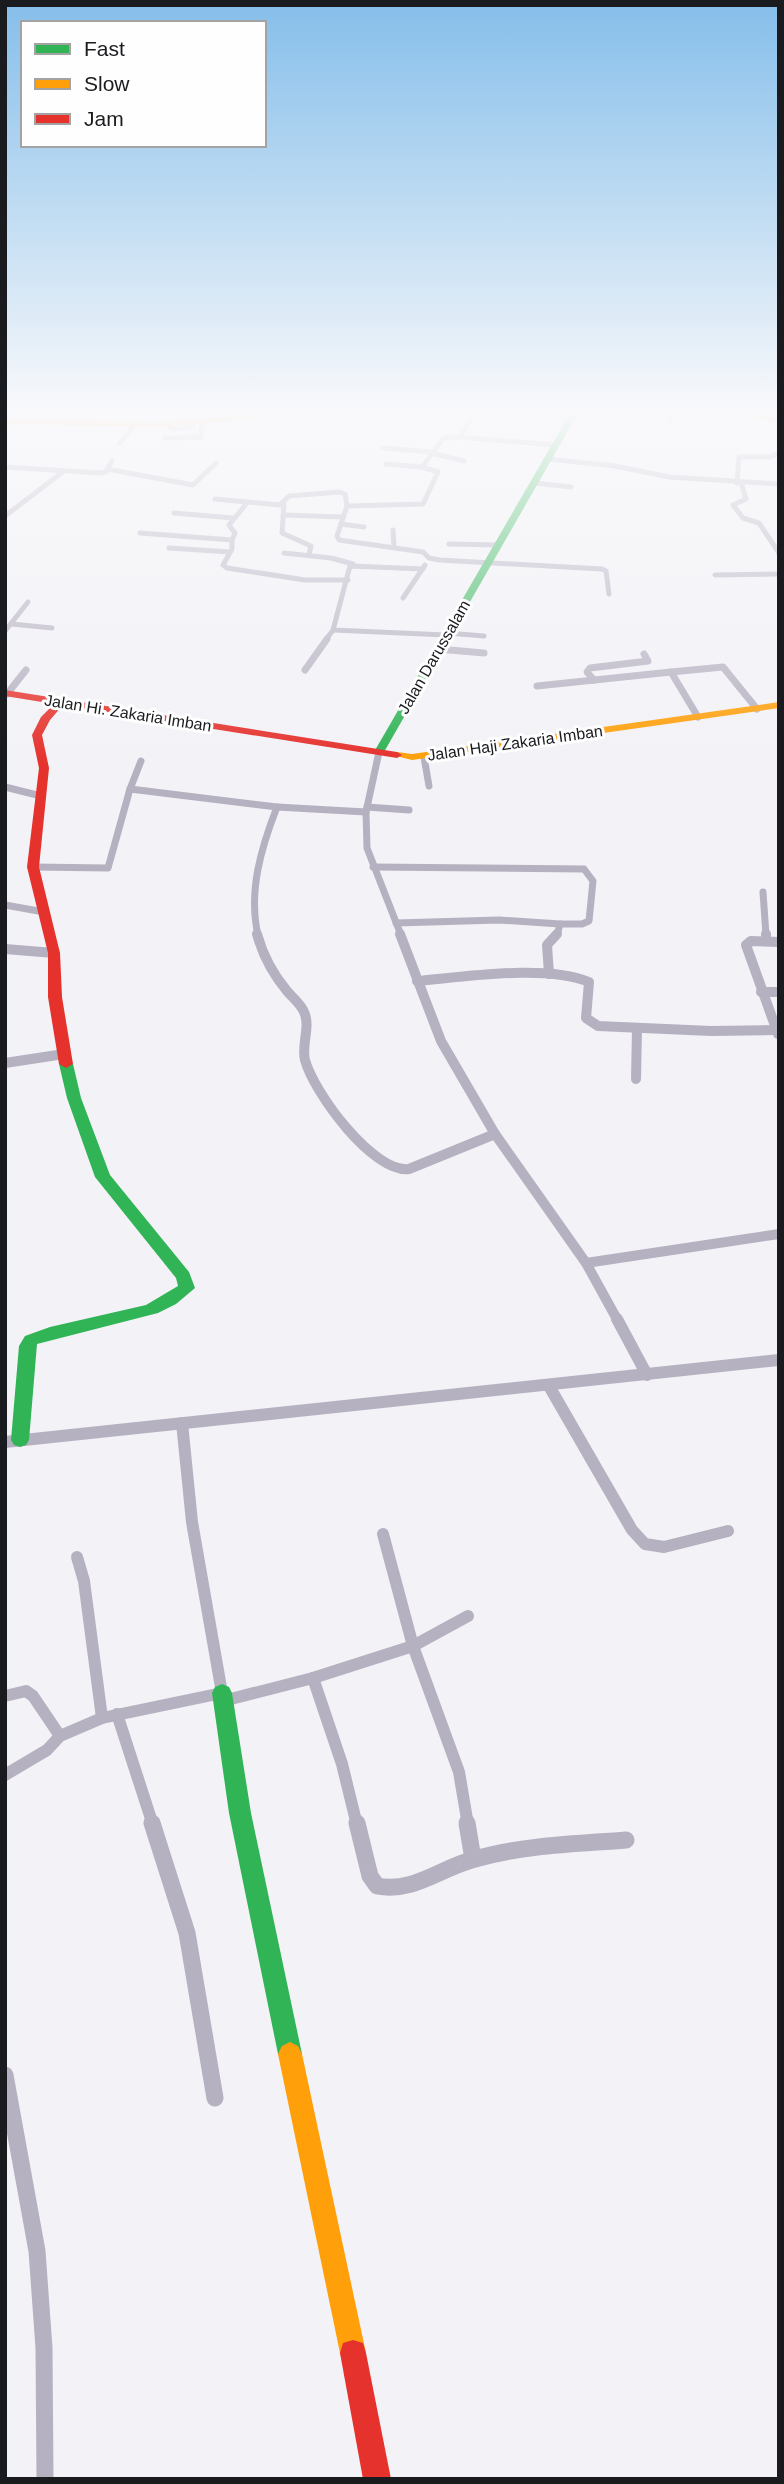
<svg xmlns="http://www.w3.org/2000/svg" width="784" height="2484" font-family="Arial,sans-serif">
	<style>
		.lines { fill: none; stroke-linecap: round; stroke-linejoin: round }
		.street-far4 { stroke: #b6b1c1; stroke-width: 5 }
		.street-far3 { stroke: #b6b1c1; stroke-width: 7 }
		.street-far2 { stroke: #b6b1c1; stroke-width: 10 }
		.street-far1 { stroke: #b6b1c1; stroke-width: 12 }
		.street { stroke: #b6b1c1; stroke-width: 17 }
		.fast { fill: #30b455; fill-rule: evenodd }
		.slow { fill: #ff9f0a; fill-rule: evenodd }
		.jam { fill: #e5322d; fill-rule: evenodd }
		.labels { text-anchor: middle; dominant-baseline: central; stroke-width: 6; stroke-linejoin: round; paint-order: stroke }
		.far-street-label { font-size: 16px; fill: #1a1b1e; stroke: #fefefe }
	</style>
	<rect width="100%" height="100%" fill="#f2f2f7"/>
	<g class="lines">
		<!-- street-far4 -->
		<g class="street-far4">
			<path d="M474,415l-15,22 96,8"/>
			<path d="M669,420l3,-5"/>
			<path d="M168,424l4,5 21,-2 -1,-4"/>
			<path d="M459,437l-15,1 -22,29 16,5 -15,32 -76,2 -10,30 2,4 84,12 6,6 11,2 162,9 4,2 3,23"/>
			<path d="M165,438l36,-1 1,-15"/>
			<path d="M120,443l14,-18"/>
			<path d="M383,448l49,4"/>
			<path d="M431,453l33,8"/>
			<path d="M548,459l67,7 54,11 110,7"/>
			<path d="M386,464l36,3"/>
			<path d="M5,467l96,6 5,-1 6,-11"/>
			<path d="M107,469l86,16 23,-22"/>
			<path d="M534,483l37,4"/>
			<path d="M737,483l2,-26h31l9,-4"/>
			<path d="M741,483l5,16 -13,6 10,13 16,5 20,30"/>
			<path d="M215,499l65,6 9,-9 50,-4 6,2 2,12"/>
			<path d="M284,504l-2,29 29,13 -2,9"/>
			<path d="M174,513l59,5"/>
			<path d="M283,515l61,2"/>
			<path d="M5,516l59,-45"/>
			<path d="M341,524l23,3"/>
			<path d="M393,530l1,17"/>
			<path d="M140,533l92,7 3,-7 -6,-8 17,-21"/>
			<path d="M232,540v9l-9,16 4,3 78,12h43"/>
			<path d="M449,544l50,1"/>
			<path d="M169,548l61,4"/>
			<path d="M284,553l47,5 22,6"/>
			<path d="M423,569l-73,-3 -17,64 113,5"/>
			<path d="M715,575l64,-1"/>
			<path d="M403,598l22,-33"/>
			<path d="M12,624l40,4"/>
			<path d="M5,631l23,-29"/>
			<path d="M447,633l37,3"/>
			<path d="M325,641l8,-11"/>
		</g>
		<!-- street-far3 -->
		<g class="street-far3">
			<path d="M438,649l46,4"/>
			<path d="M305,670l22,-31"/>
			<path d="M671,672l52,-5 34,42"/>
			<path d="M594,680l-7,-8 3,-4 58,-7 -4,-7"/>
			<path d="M537,686l134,-14 27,45"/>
			<path d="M7,694l19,-24"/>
			<path d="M379,752l-13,60 1,36 34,87"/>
			<path d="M424,757l5,29"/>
			<path d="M5,787l36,9"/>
			<path d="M130,789l147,18"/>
			<path d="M367,807l42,3"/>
			<path d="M33,867l75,1 22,-79 11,-28"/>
			<path d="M373,867l211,2 9,12 -4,40 -7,3h-22l-3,11"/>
			<path d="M763,892l3,43"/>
			<path d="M5,905l39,7"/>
			<path d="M396,923l103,-3 61,4"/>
			<path d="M258,935c-10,-43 3,-87 19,-128l89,5"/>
		</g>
		<!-- street-far2 -->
		<g class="street-far2">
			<path d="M257,934c6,22 15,39 30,57 5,6 14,13 17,21 7,14 -3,33 1,48 9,33 68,113 104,109l86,-35"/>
			<path d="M400,934l41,107 54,93 91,129 32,58"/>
			<path d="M766,934v7"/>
			<path d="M5,949l49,4"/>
			<path d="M549,974l-2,-29 10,-11"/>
			<path d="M417,981c47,-4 129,-17 172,1l-3,36 12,8 113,5 66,-1"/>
			<path d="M761,992h18"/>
			<path d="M778,1034l-32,-89 5,-4 28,1"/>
			<path d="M5,1063l59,-9"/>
			<path d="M636,1079l1,-51"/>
			<path d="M586,1263l193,-29"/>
		</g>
		<!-- street-far1 -->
		<g class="street-far1">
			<path d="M617,1319l30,56"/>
			<path d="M549,1386l83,144 13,14 19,3 64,-16"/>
			<path d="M5,1442l774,-82"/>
			<path d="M383,1534l30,112 46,126 9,53"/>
			<path d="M77,1557l7,24 18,137"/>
			<path d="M313,1678l29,86 15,61"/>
			<path d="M5,1696l21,-5 7,5 27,40"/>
			<path d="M223,1701l90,-23 100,-32 55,-30"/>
			<path d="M117,1714l36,111"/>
			<path d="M5,1775l42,-25 13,-14 42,-18 120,-25 -30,-171 -10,-99"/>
		</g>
		<!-- street -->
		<g class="street">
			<path d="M152,1823l35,110 28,165"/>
			<path d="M357,1823l13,53 7,10c37,7 63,-18 98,-27 49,-14 101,-15 151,-19"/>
			<path d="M467,1823l6,36"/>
			<path d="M5,2075l32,176 7,97 1,131"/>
		</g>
		<!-- fast -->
		<g class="fast">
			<path d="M569,415h8l-193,337 -9,2 -1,-2z"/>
			<path d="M66,1060l7,4 8,34 29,77 79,97 6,16 -19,16 -18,9 -121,31 -8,96 -3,5 -6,2 -6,-2 -3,-5 8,-94 6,-10 25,-9 96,-22 32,-19 -2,-8 -81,-101 -28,-79 -8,-34z"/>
			<path d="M222,1684l7,3 3,6 19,120 51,241 -4,8 -8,4 -8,-4 -4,-8 -49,-241 -17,-120 3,-6z"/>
		</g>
		<!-- slow -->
		<g class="slow">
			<path d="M255,415h28l-119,12 -159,-3v-4l159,3z"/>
			<path d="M742,415l37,2v4l-33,-4z"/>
			<path d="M779,702v6l-367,52 -20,-5 5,-3 15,2z"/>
			<path d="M290,2042l8,4 4,8 64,299 -3,10 -10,3 -10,-3 -3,-10 -62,-299 4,-8z"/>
		</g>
		<!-- jam -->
		<g class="jam">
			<path d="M5,690l392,62 5,3 -5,3 -334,-53 -13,15 -8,15 7,33 -10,99 21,86 2,44 11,67 -7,4 -7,-4 -11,-67v-44l-21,-86 12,-99 -7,-33 9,-18 13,-13 -49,-8z"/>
			<path d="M353,2340l10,3 3,10 25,126h-28l-23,-126 3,-10z"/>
		</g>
	</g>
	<!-- sky -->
	<linearGradient id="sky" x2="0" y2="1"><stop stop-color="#85beea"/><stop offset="0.54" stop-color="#f9f9fb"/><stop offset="1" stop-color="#f9f9fb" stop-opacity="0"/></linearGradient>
	<rect width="784" height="763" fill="url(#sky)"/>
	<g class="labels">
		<!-- far-street labels -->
		<g class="far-street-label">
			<text transform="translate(434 657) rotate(-60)">Jalan Darussalam</text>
			<text transform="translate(128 713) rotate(9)">Jalan Hi. Zakaria Imban</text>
			<text transform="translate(515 743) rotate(-8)">Jalan Haji Zakaria Imban</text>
		</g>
	</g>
	<!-- border -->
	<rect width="784" height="2484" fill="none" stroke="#1a1b1e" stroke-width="14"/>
	<!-- legend -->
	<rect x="21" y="21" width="245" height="126" fill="#fefefe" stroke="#a3a3a4" stroke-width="2"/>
	<rect x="35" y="44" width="35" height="10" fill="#30b455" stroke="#a3a3a4" stroke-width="2"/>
	<text x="84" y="56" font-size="21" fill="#1a1b1e">Fast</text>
	<rect x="35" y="79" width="35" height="10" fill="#ff9f0a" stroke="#a3a3a4" stroke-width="2"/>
	<text x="84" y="91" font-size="21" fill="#1a1b1e">Slow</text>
	<rect x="35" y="114" width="35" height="10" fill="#e5322d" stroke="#a3a3a4" stroke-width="2"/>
	<text x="84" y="126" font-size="21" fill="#1a1b1e">Jam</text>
</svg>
